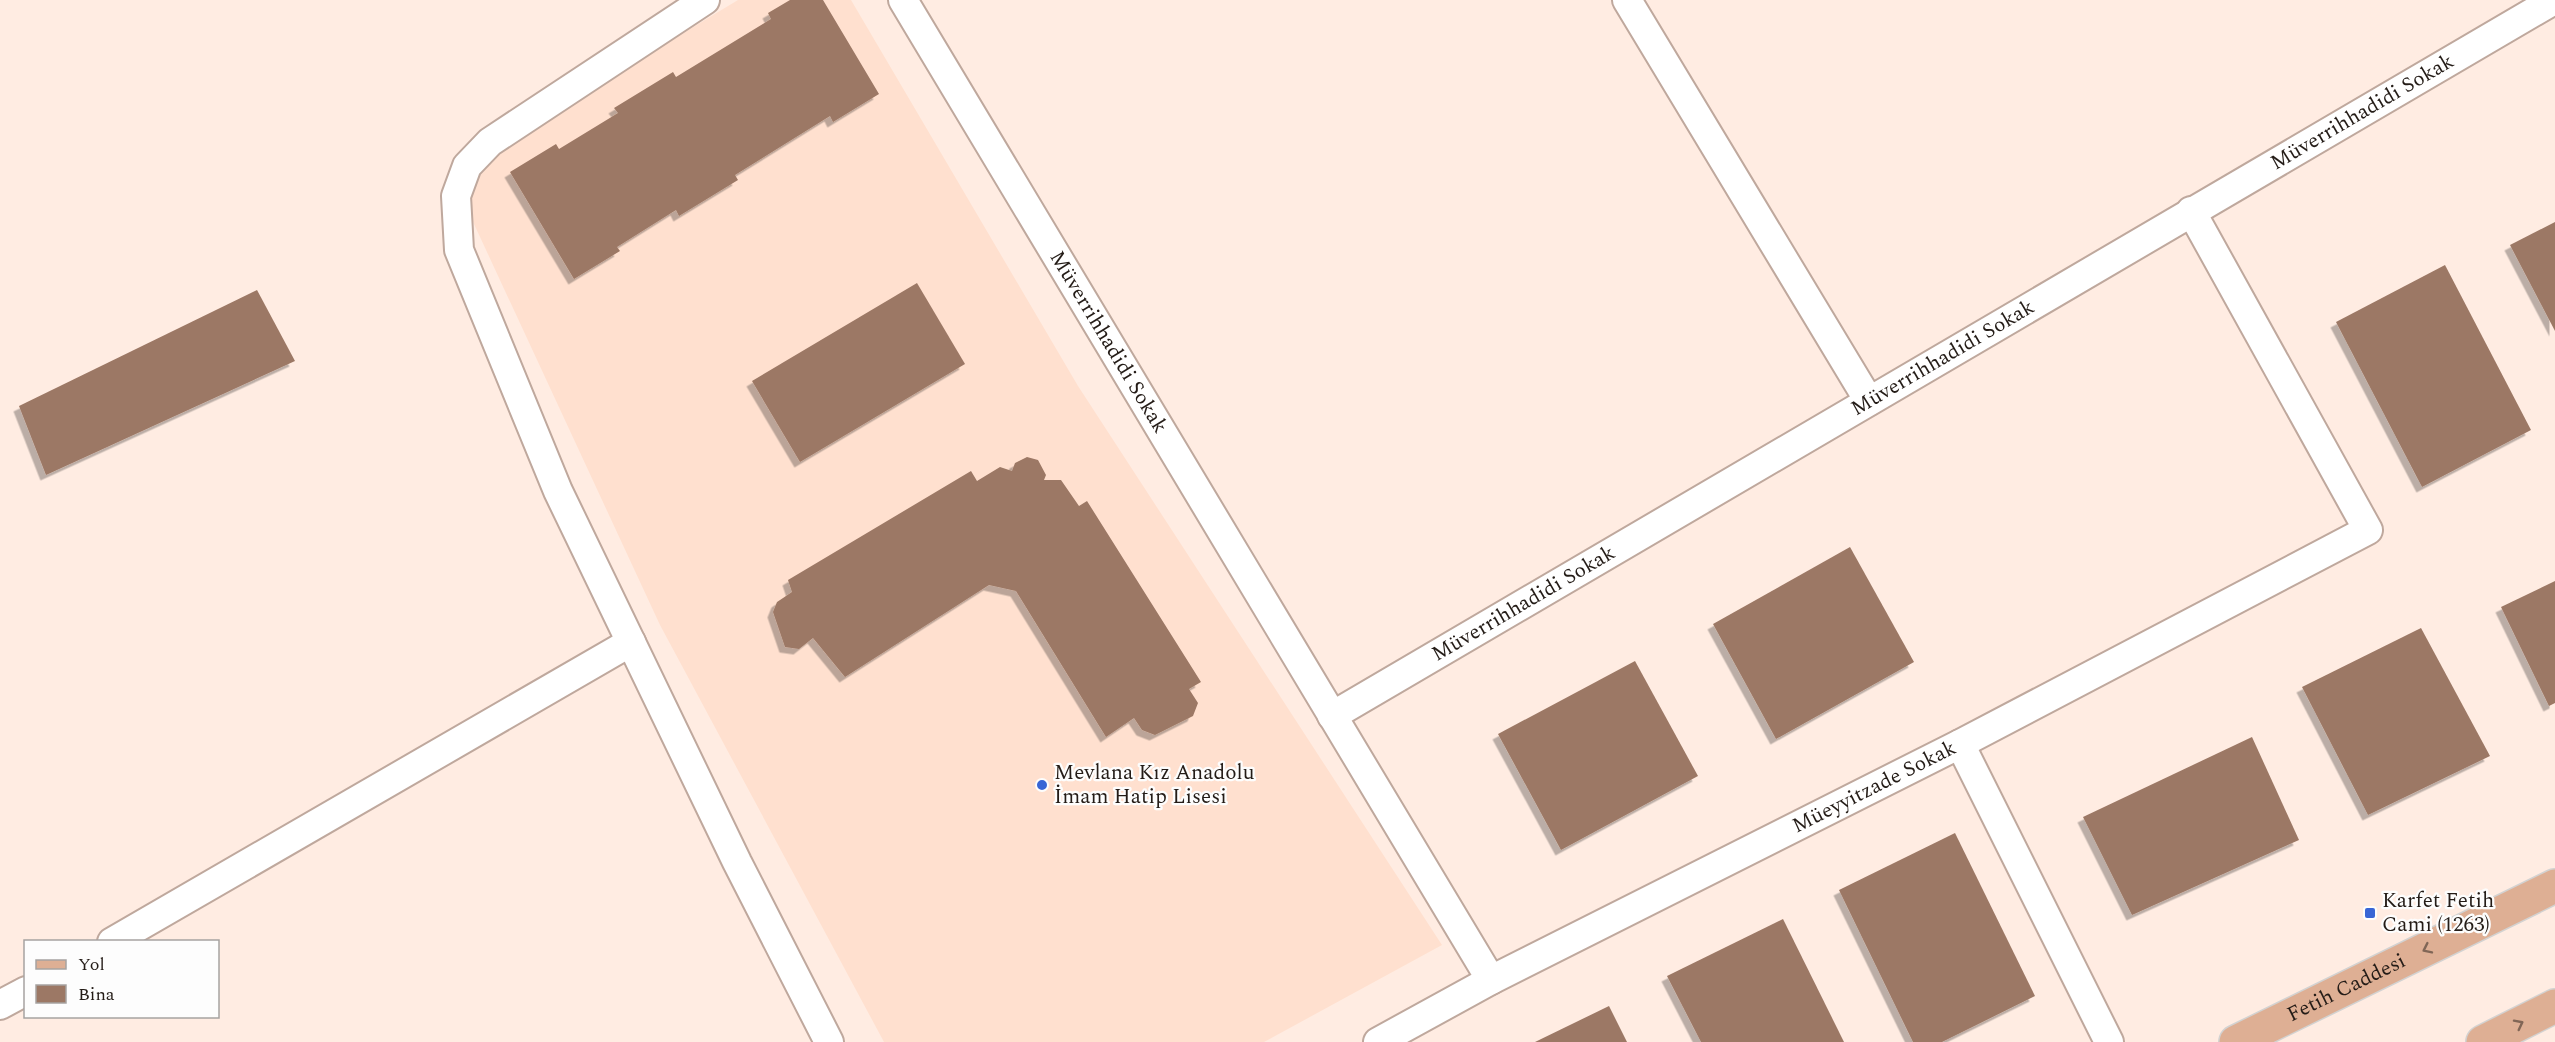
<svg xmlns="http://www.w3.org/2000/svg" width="2555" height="1042" font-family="Spectral,serif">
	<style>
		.built { fill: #ffe0cf }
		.building { fill: #9c7865; filter: url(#shadow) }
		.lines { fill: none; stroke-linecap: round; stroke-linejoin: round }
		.minor-casing { stroke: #bfa89d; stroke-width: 32 }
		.primary-casing { stroke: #d3d2d1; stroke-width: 36 }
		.minor { stroke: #fff; stroke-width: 28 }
		.primary { stroke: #deaf94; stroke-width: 33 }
		.oneway { stroke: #816656 }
		.poi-dot { fill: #3865d5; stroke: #fdfdfd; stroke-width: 2 }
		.labels { text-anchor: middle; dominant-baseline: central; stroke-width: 4.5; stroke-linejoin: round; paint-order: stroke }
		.street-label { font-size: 21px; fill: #241c17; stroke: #fdfdfd }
		.poi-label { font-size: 21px; fill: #241c17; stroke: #fdfdfd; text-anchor: start }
	</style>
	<defs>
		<filter id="shadow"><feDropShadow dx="-5.5" dy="5.5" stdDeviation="0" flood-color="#0004"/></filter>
	</defs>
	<rect width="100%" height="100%" fill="#ffece2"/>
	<!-- built -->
	<path class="built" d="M738,0h113l227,386 364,559 -178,97h-380l-224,-417 -199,-429 7,-33z"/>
	<!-- building -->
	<g class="building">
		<path d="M790,0h33l56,94 -46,28 -3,-6 -95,59 3,5 -59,36 -3,-6 -59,37 3,4 -46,28 -64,-107 46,-28 3,5 59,-36 -4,-5 59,-36 3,5 95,-58 -3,-6z"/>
		<path d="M2555,222v109l-45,-86z"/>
		<path d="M2445,265l86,165 -109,57 -86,-165z"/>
		<path d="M917,283l48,81 -165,98 -48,-81z"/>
		<path d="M257,290l38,71 -249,114 -27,-69z"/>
		<path d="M1027,457l11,3 8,15 -2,5h17l18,26 8,-5 114,181 -12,7 9,14 -5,13 -38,19 -13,-5 -8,-12 -28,19 -90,-146 -27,-6 -144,92 -32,-39 -14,11 -14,-2 -12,-35 4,-10 15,-10 -4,-12 183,-109 6,10 23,-14 12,4 3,-8z"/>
		<path d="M1850,547l64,115 -138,77 -63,-115z"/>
		<path d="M2555,581v122l-6,3 -48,-99z"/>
		<path d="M2421,628l69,128 -122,59 -66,-128z"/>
		<path d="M1635,661l63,115 -137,74 -63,-116z"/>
		<path d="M2252,737l47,103 -167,75 -49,-98z"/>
		<path d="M1955,833l80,163 -93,46h-29l-74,-152z"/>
		<path d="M1783,919l61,123h-143l-34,-66z"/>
		<path d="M1609,1006l18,36h-92z"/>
	</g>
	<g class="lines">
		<defs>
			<g id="minor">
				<path d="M705,0l-215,142 -23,24 -11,30 3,54 99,241 179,371 92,180"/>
				<path id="s1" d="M903,0l588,980"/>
				<path d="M1627,0l242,401"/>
				<path id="s2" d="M1332,716l1222,-716"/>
				<path d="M1960,744l149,298"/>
				<path d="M112,942l519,-300"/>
				<path d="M0,1005l26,-14"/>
				<path id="s3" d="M1378,1042l113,-62 469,-236 408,-214 -177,-319"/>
			</g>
			<g id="primary">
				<path id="s4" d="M2236,1042l319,-156"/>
				<path d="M2483,1042l72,-36"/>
			</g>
		</defs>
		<!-- minor casing -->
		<use href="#minor" class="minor-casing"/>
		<!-- primary casing -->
		<use href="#primary" class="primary-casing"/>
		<!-- minor -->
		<use href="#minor" class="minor"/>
		<!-- primary -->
		<use href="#primary" class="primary"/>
	</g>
	<!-- one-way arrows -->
	<defs><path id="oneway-chevron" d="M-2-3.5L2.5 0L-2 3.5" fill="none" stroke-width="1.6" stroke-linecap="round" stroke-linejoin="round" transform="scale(1.5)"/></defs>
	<g class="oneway">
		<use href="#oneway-chevron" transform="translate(2427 949) rotate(154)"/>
		<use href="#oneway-chevron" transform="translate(2519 1024) rotate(-27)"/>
	</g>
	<!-- markers -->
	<g class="poi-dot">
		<circle cx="1042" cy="785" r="6"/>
		<rect x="2364" y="907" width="12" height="12" rx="3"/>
	</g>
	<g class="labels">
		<!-- street labels -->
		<g class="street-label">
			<text stroke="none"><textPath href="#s2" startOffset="1194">Müverrihhadidi Sokak</textPath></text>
			<text stroke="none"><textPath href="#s1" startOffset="399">Müverrihhadidi Sokak</textPath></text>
			<text stroke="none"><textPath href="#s2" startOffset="708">Müverrihhadidi Sokak</textPath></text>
			<text stroke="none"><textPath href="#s2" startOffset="222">Müverrihhadidi Sokak</textPath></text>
			<text stroke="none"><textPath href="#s3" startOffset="558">Müeyyitzade Sokak</textPath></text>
			<text stroke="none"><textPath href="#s4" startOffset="123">Fetih Caddesi</textPath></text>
		</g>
		<!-- poi labels -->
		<g class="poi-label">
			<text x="1054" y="773">Mevlana Kız Anadolu<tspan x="1054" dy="24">İmam Hatip Lisesi</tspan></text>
			<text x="2382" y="901">Karfet Fetih<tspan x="2382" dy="24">Cami (1263)</tspan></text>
		</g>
	</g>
	<!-- legend -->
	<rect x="24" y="940" width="195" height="78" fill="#fdfdfd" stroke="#a6a3a1" stroke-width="1.5"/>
	<rect x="36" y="960" width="30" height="9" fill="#deaf94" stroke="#a6a3a1" stroke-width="1.5"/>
	<text x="78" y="970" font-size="18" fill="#241c17">Yol</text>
	<rect x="36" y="985" width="30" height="18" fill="#9c7865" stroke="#a6a3a1" stroke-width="1.5"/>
	<text x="78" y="1000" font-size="18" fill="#241c17">Bina</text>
</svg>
